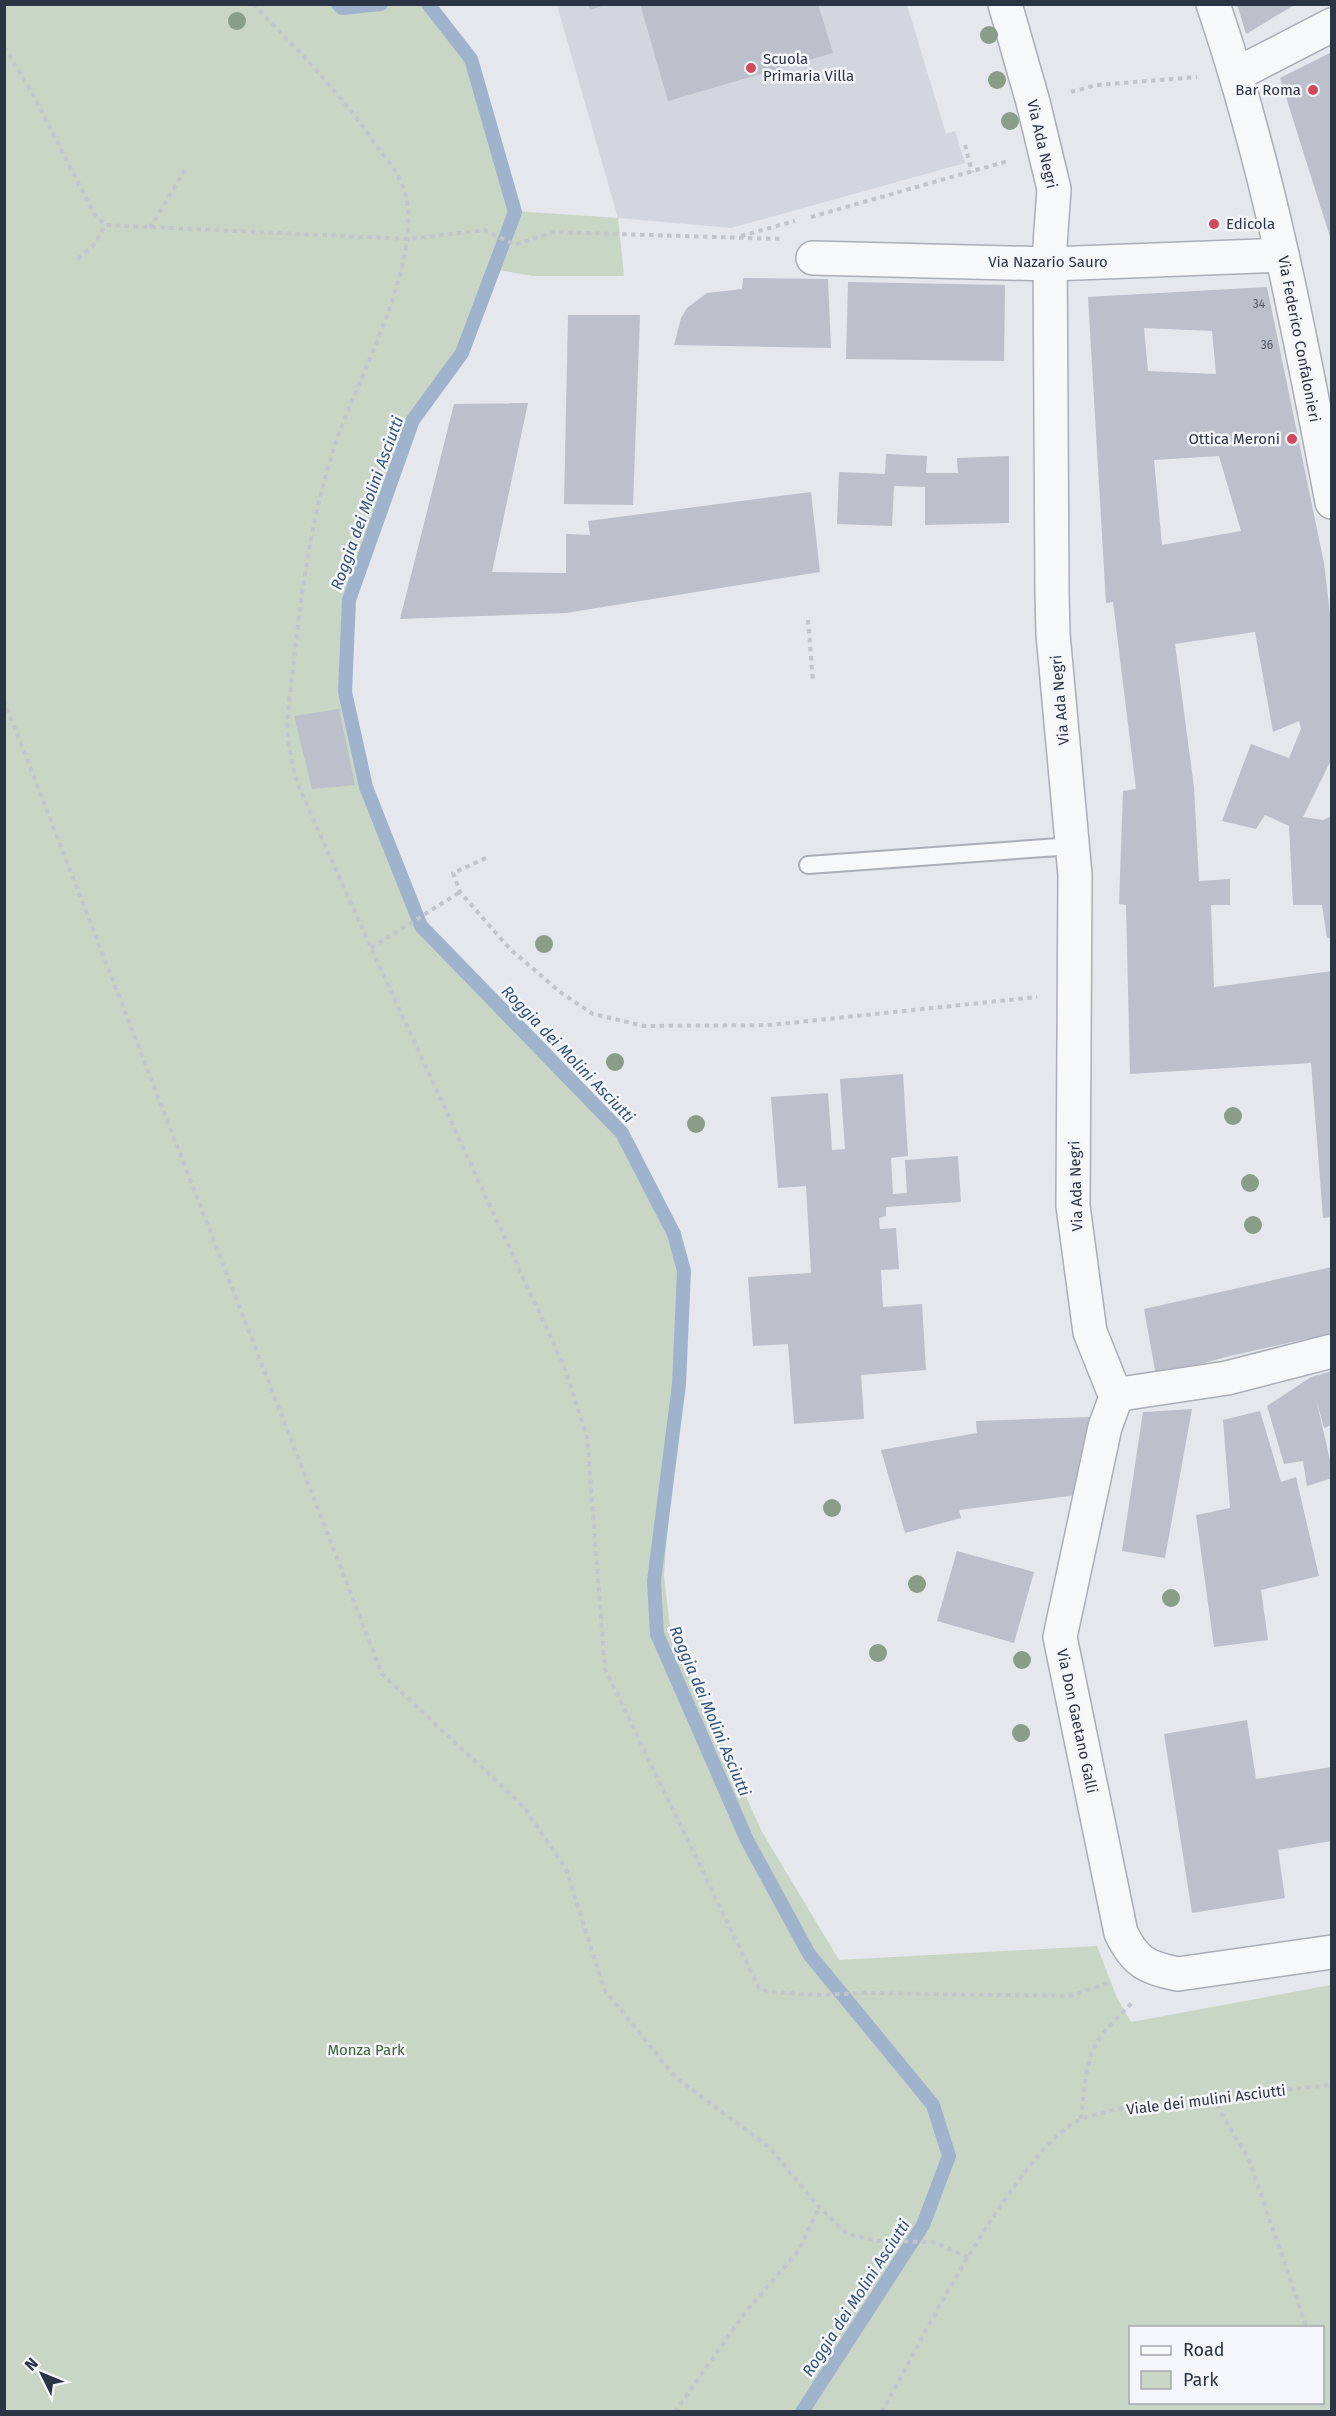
<svg xmlns="http://www.w3.org/2000/svg" width="1336" height="2416" font-family="'Fira Sans',sans-serif">
	<style>
		.built { fill: #d2d6de }
		.green { fill: #c9d6c5; fill-rule: evenodd }
		.lines { fill: none; stroke-linecap: round; stroke-linejoin: round }
		.stream { stroke: #9fb4cc; stroke-width: 14 }
		.building { fill: #bbc0ca; fill-rule: evenodd }
		.lane-casing { stroke: #a9aeb7; stroke-width: 20 }
		.street-casing { stroke: #a9aeb7; stroke-width: 36 }
		.path { stroke: #c2c5cb; stroke-width: 4; stroke-dasharray: 4.5 4.5; stroke-linecap: butt }
		.lane { stroke: #f7f8fa; stroke-width: 16 }
		.street { stroke: #f7f8fa; stroke-width: 33 }
		.tree { fill: #899d89 }
		.poi-dot { fill: #d1495b; stroke: #f4f6f9; stroke-width: 2 }
		.labels { text-anchor: middle; dominant-baseline: central; stroke-width: 5; stroke-linejoin: round; paint-order: stroke }
		.number-label { font-size: 12px; fill: #4f5766 }
		.poi-label { font-size: 15px; fill: #2b3445; stroke: #f4f6f9; text-anchor: start }
		.street-label { font-size: 15px; fill: #2b3445; stroke: #f4f6f9 }
		.park-label { font-size: 15px; fill: #3f6138; stroke: #f4f6f9 }
		.water-label { font-size: 16px; font-style: italic; fill: #34527a; stroke: #f4f6f9 }
	</style>
	<rect width="100%" height="100%" fill="#e4e7ec"/>
	<!-- built -->
	<path class="built" d="M557,5h350l39,129 9,-3 10,32 -234,65 -113,-10z"/>
	<!-- green -->
	<path class="green" d="M338,4l4,4 39,-4 47,1 43,54 44,152 103,7 6,58h-92l-38,-7 -32,84 -49,67 -64,180 -4,92 21,95 55,139 201,207 52,101 10,37 -5,113 -15,191 6,53 92,204 77,128 258,-14 20,52 14,24 200,-37v426h-1326v-2406zM1130,2328h192v74h-192z"/>
	<g class="lines">
		<!-- stream -->
		<g class="stream">
			<path d="M338,4l4,4 39,-4"/>
			<path d="M428,4l43,55 44,153 -53,141 -49,67 -64,180 -4,92 21,95 55,139 201,207 52,101 10,37 -5,113 -25,197 3,53 90,206 62,114 124,151 16,51 -26,69 -121,187"/>
		</g>
	</g>
	<!-- building -->
	<g class="building">
		<path d="M588,4h17v1l-15,5z"/>
		<path d="M640,4h178l15,49 -165,48z"/>
		<path d="M1237,4h59l-50,30z"/>
		<path d="M1332,52v188h-1l-51,-162z"/>
		<path d="M743,278l85,1 3,69 -157,-3 7,-27 6,-10 20,-15 35,-4z"/>
		<path d="M848,282l157,3 -1,76 -158,-2z"/>
		<path d="M1267,287l57,276 8,68v127l-29,59 20,3 9,-4v122h-5l-5,-33h-29l-4,-79 -24,-11 -9,14 -34,-8 29,-77 38,14 12,-29 -2,-8 -26,11 -18,-100 -80,12 19,143 5,94 31,-2v26h-19l3,82 118,-16v246l-9,1 -12,-155 -181,11 -4,-169 -7,-1 4,-113 13,-2 -23,-187 -7,1 -18,-306zM1144,328l68,3 4,43 -68,-3zM1219,456l22,75 -79,14 -8,-85z"/>
		<path d="M568,315h72l-7,190 -69,-1z"/>
		<path d="M528,403l-36,169 74,1v-39l24,1 -2,-14 223,-29 9,80 -254,41 -166,6 54,-215z"/>
		<path d="M886,454l41,2 -1,17h32l-1,-15 52,-2v67l-84,2v-38l-31,-1 -2,40 -55,-2 2,-52 46,2z"/>
		<path d="M339,709l16,76 -43,4 -18,-73z"/>
		<path d="M903,1074l5,82 -17,2 2,36 14,-1 -2,-33 53,-4 3,46 -75,5v9l-7,2 1,11 16,-1 3,41 -18,1 2,37 39,-3 4,66 -65,5 3,44 -70,5 -6,-80 -35,2 -5,-69 63,-4 -5,-87 -28,2 -7,-91 57,-4 4,57 13,-1 -5,-70z"/>
		<path d="M1332,1267v66l-102,23 -74,20 -12,-67z"/>
		<path d="M1332,1371v54l-8,3 -8,-29 16,70v9l-25,8 -4,-25 -19,3 -17,-58 44,-29z"/>
		<path d="M1192,1409l-27,149 -43,-7 21,-139z"/>
		<path d="M1260,1411l21,71 15,-5 23,99 -58,14 7,50 -54,7 -18,-132 34,-7 -7,-88z"/>
		<path d="M1090,1417l-13,78 -118,15 2,8 -56,15 -24,-83 96,-17 -1,-12z"/>
		<path d="M957,1551l77,21 -20,71 -77,-22z"/>
		<path d="M1247,1720l9,59 76,-12v74l-54,9 7,48 -93,15 -28,-179z"/>
	</g>
	<g class="lines">
		<defs>
			<path id="lane" d="M808,865l265,-19"/>
			<g id="street">
				<path d="M1005,4l28,98 21,87 -4,56 2,347 1,42 22,241 -2,331 17,126 26,65"/>
				<path d="M1213,4c55,161 87,331 119,498"/>
				<path d="M1237,74l95,-49"/>
				<path d="M813,258l238,6 231,-9"/>
				<path d="M1332,1351l-105,27 -100,15 -11,4 -11,30 -45,210 61,296c14,29 26,35 57,41l154,-22"/>
			</g>
		</defs>
		<!-- lane casing -->
		<use href="#lane" class="lane-casing"/>
		<!-- street casing -->
		<use href="#street" class="street-casing"/>
		<!-- path -->
		<g class="path">
			<path d="M253,4c45,46 89,91 125,144 8,11 18,22 23,34 31,67 -45,197 -66,263 -23,69 -33,142 -41,214 -2,25 -8,52 -6,77 1,17 6,33 10,49l73,163 192,416 24,72 18,233 154,319 11,4 51,3 42,-2 207,3 38,-13"/>
			<path d="M4,47l27,44 63,123 11,11 303,14 77,-9 30,15 38,-13 227,7"/>
			<path d="M1071,92l26,-7 100,-8"/>
			<path d="M965,145l7,27"/>
			<path d="M811,217l197,-56"/>
			<path d="M150,228l36,-60"/>
			<path d="M741,236l54,-15"/>
			<path d="M78,259l17,-15 10,-19"/>
			<path d="M808,620l5,61"/>
			<path d="M4,700l378,974 142,133 42,62 38,120 72,89 93,69 50,60 28,27 30,7 55,1 37,15"/>
			<path d="M486,858l-33,15 7,19 50,57 50,43 33,22 51,12 126,-1 267,-28"/>
			<path d="M371,948l89,-56"/>
			<path d="M1212,2097l37,63 58,168"/>
			<path d="M1081,2119c2,-21 4,-52 13,-71 9,-18 26,-33 40,-47"/>
			<path d="M1322,2402l1,10"/>
			<path d="M675,2412l69,-98 55,-64 20,-43"/>
			<path d="M882,2412c35,-64 139,-271 202,-294 32,-11 69,-14 103,-18 48,-5 96,-10 145,-15"/>
		</g>
		<!-- lane -->
		<use href="#lane" class="lane"/>
		<!-- street -->
		<use href="#street" class="street"/>
	</g>
	<!-- trees -->
	<g class="tree">
		<circle cx="237" cy="21" r="9"/>
		<circle cx="989" cy="35" r="9"/>
		<circle cx="997" cy="80" r="9"/>
		<circle cx="1010" cy="121" r="9"/>
		<circle cx="544" cy="944" r="9"/>
		<circle cx="615" cy="1062" r="9"/>
		<circle cx="1233" cy="1116" r="9"/>
		<circle cx="696" cy="1124" r="9"/>
		<circle cx="1250" cy="1183" r="9"/>
		<circle cx="1253" cy="1225" r="9"/>
		<circle cx="832" cy="1508" r="9"/>
		<circle cx="917" cy="1584" r="9"/>
		<circle cx="1171" cy="1598" r="9"/>
		<circle cx="878" cy="1653" r="9"/>
		<circle cx="1022" cy="1660" r="9"/>
		<circle cx="1021" cy="1733" r="9"/>
	</g>
	<!-- markers -->
	<g class="poi-dot">
		<circle cx="751" cy="68" r="6"/>
		<circle cx="1313" cy="90" r="6"/>
		<circle cx="1214" cy="224" r="6"/>
		<circle cx="1292" cy="439" r="6"/>
	</g>
	<g class="labels">
		<!-- number labels -->
		<g class="number-label">
			<text x="1259" y="304">34</text>
			<text x="1267" y="345">36</text>
		</g>
		<!-- poi labels -->
		<g class="poi-label">
			<text x="763" y="59">Scuola<tspan x="763" dy="17">Primaria Villa</tspan></text>
			<text x="1301" y="90" text-anchor="end">Bar Roma</text>
			<text x="1226" y="224">Edicola</text>
			<text x="1280" y="439" text-anchor="end">Ottica Meroni</text>
		</g>
		<!-- street labels -->
		<g class="street-label">
			<text transform="translate(1042 144) rotate(77)">Via Ada Negri</text>
			<text x="1048" y="262">Via Nazario Sauro</text>
			<text transform="translate(1299 339) rotate(79)">Via Federico Confalonieri</text>
			<text transform="translate(1060 700) rotate(-95)">Via Ada Negri</text>
			<text transform="translate(1076 1186) rotate(-92)">Via Ada Negri</text>
			<text transform="translate(1077 1721) rotate(78)">Via Don Gaetano Galli</text>
			<text transform="translate(1206 2100) rotate(-7)">Viale dei mulini Asciutti</text>
		</g>
		<!-- park labels -->
		<g class="park-label">
			<text x="366" y="2050">Monza Park</text>
		</g>
		<!-- water labels -->
		<g class="water-label">
			<text transform="translate(367 503) rotate(-70)">Roggia dei Molini Asciutti</text>
			<text transform="translate(568 1054) rotate(46)">Roggia dei Molini Asciutti</text>
			<text transform="translate(710 1711) rotate(67)">Roggia dei Molini Asciutti</text>
			<text transform="translate(856 2298) rotate(-57)">Roggia dei Molini Asciutti</text>
		</g>
	</g>
	<!-- border -->
	<rect width="1336" height="2416" fill="none" stroke="#2b3445" stroke-width="12"/>
	<!-- legend -->
	<rect x="1129" y="2326" width="195" height="78" fill="#f4f6f9" stroke="#a4a8b1" stroke-width="1.5"/>
	<rect x="1141" y="2346" width="30" height="9" fill="#f7f8fa" stroke="#a4a8b1" stroke-width="1.5"/>
	<text x="1183" y="2356" font-size="18" fill="#2b3445">Road</text>
	<rect x="1141" y="2371" width="30" height="18" fill="#c9d6c5" stroke="#a4a8b1" stroke-width="1.5"/>
	<text x="1183" y="2386" font-size="18" fill="#2b3445">Park</text>
	<!-- north arrow -->
	<g transform="translate(42 2374) rotate(313)" stroke="#f4f6f9" stroke-width="4.5" paint-order="stroke">
	<path d="M0-4.5L10 22L0 15L-10 22Z" fill="#2b3445"/>
	<text y="-9" font-size="16" font-weight="bold" text-anchor="middle" fill="#2b3445">N</text>
	</g>
</svg>
